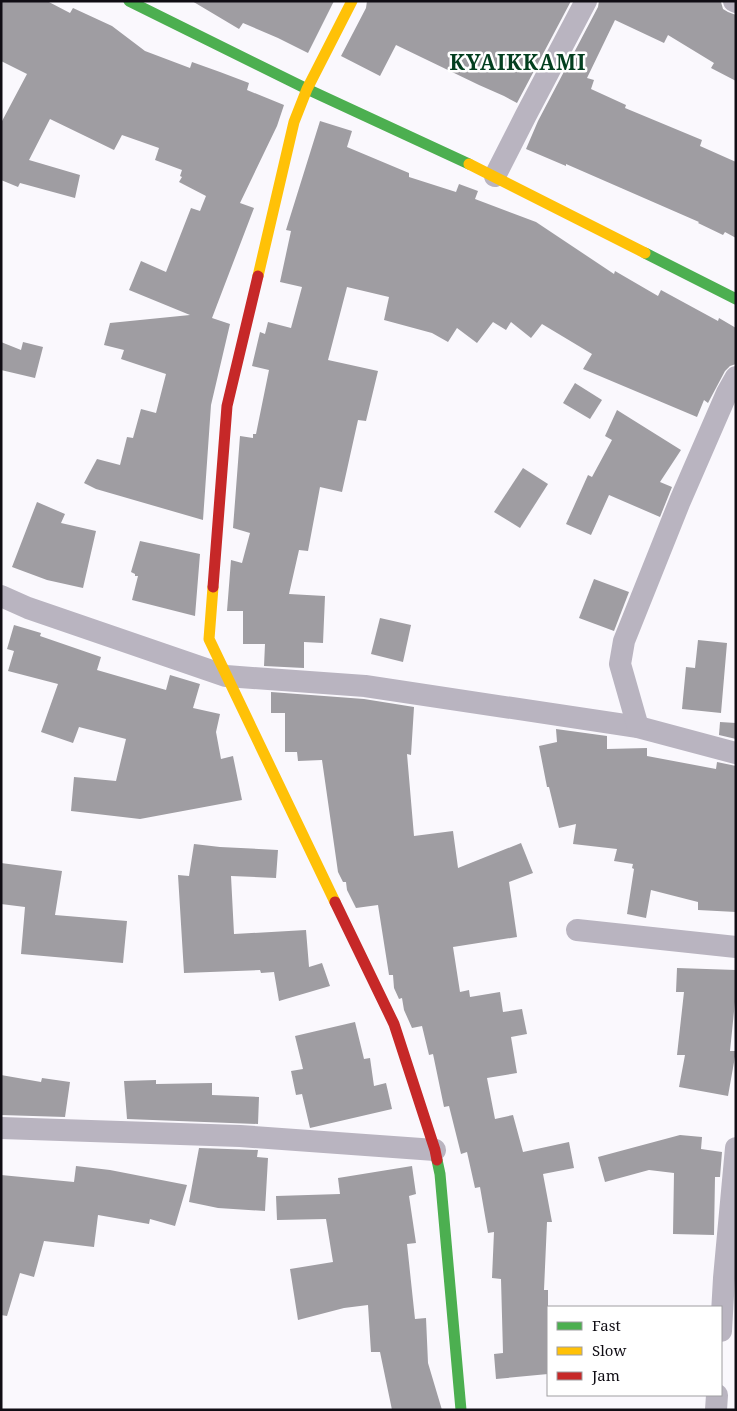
<svg xmlns="http://www.w3.org/2000/svg" width="737" height="1411" font-family="'Noto Serif',serif">
	<style>
		.building { fill: #9f9da2 }
		.lines { fill: none; stroke-linecap: round; stroke-linejoin: round }
		.street { stroke: #b9b4c0; stroke-width: 22 }
		.fast { stroke: #4caf50; stroke-width: 11 }
		.slow { stroke: #ffc107; stroke-width: 11 }
		.jam { stroke: #c62828; stroke-width: 11 }
		.labels { text-anchor: middle; dominant-baseline: central; stroke-width: 5; stroke-linejoin: round; paint-order: stroke }
		.district-label { font-size: 21px; font-weight: bold; letter-spacing: 1px; fill: #033f1f; stroke: #fff }
	</style>
	<rect width="100%" height="100%" fill="#faf8fd"/>
	<!-- building -->
	<g class="building">
		<path d="M1,1h46l23,12 3,-5 39,18 33,25 45,17 2,-6 28,10 29,11 -2,7 37,15 -7,21 -37,77 14,5 -42,110 18,6 -19,81 -8,115 -107,-31 -12,-6 13,-24 23,6 7,-28 6,1 8,-29 15,4 10,-39 -45,-15 3,-9 -20,-5 6,-22 80,-8 -61,-25 12,-29 25,11 25,-64 9,3 6,-15 -27,-14 3,-5 -2,-1 2,-6 -27,-10 4,-12 -37,-13 -8,15 -64,-31 -21,41 51,15 -5,23 -55,-15 -2,4 -17,-7v-57l26,-49 -26,-13z"/>
		<path d="M192,1h142l-26,52 -30,-15 -35,-15 -4,6z"/>
		<path d="M367,1h204l-54,102 -13,-7 -25,-11 -83,-40 -16,31 -39,-20 25,-48z"/>
		<path d="M599,1h114l8,1 2,7 5,3 8,3v66l-25,-13 3,-5 -46,-28 -4,8 -49,-23 -28,58 7,2 -3,9 35,16 -1,3 77,32 -2,6 36,16v76l-11,-6 -2,3 -25,-12 1,-1 -133,-58v2l-40,-17 12,-28 60,-114z"/>
		<path d="M320,121l32,10 -5,16 62,26v4l47,15 3,-8 19,7 -3,8 61,23 78,52 1,-3 43,25 3,-6 57,31 1,-3 17,10v36l-6,2 -5,5 -17,32 -4,-3 -7,17 -114,-48 9,-15 -50,-30 -11,14 -20,-16 -5,8 -13,-8 -16,21 -20,-15 -9,14 -16,-9 -48,-13 5,-23 -42,-10 -19,73 50,11 -12,50 -8,-1 -16,72 -22,-5 -12,64 -9,-1 -10,44 36,2 -2,47 -19,-1v26l-40,-2 1,-22h-22v-33h-16l4,-51 11,3 8,-30 -17,-5 7,-92 13,2v-4h3l13,-64 -17,-4 8,-34 5,2 3,-12 23,6 11,-41 -22,-5 11,-51 -5,-1z"/>
		<path d="M1,342l20,8 2,-8 20,5 -8,31 -34,-8z"/>
		<path d="M575,383l27,17 -12,19 -27,-16z"/>
		<path d="M617,410l64,40 -21,32 12,5 -12,30 -51,-22 -18,40 -25,-11 22,-49 4,2 20,-37 -7,-4z"/>
		<path d="M523,468l25,16 -28,44 -26,-16z"/>
		<path d="M37,502l28,12 -4,9 35,8 -13,57 -36,-8 -35,-13z"/>
		<path d="M140,541l60,13 -5,62 -63,-16 6,-24h-3v-2l-4,-2z"/>
		<path d="M594,579l35,13 -15,39 -35,-13z"/>
		<path d="M380,618l31,7 -8,37 -32,-8z"/>
		<path d="M14,625l27,8 -1,3 61,21 -4,13 69,20 4,-15 30,9 -7,24 27,6 -4,18 5,27 12,-3 9,44 -102,19 -69,-8 3,-34 42,4 10,-42 -47,-12 -6,16 -32,-11 17,-48 -50,-13 6,-20 -7,-2z"/>
		<path d="M698,640l29,3 -6,70 -39,-4 4,-42 9,1z"/>
		<path d="M271,692l93,7 50,8 -3,48 -4,-1 7,82 39,-5 5,37 63,-25 12,30 -24,9 8,55 -64,10 7,45 9,-2 1,7 30,-5 3,20 19,-3 5,25 -16,3 6,36 -30,5 8,41 18,-4 10,37 46,-10 5,26 -31,6 9,48h-5l-3,68h4v84l-52,5 -2,-25 9,-1 -2,-74 -9,-1 2,-46 -6,1 -8,-46 -5,1 -8,-36 -6,2 -12,-48 -5,1 -11,-53 -4,1 -7,-29 -10,2 -8,-18 -2,-12 -3,1 -5,-11 -1,-13h-4l-11,-70 -22,3 -9,-18 -1,-8h-3l-5,-10 -16,-112 -24,1 -1,-9h-12v-39h-14z"/>
		<path d="M720,722l16,1v16l-17,-4z"/>
		<path d="M556,729l51,7v13l40,-1v8l69,13 1,-7 19,4v146l-38,-2v-8l-47,-12 -5,28 -19,-4 7,-45 -2,-1 1,-4 -19,-3 3,-12 -44,-5 3,-20 -17,4 -10,-41h-2l-8,-41 18,-4z"/>
		<path d="M194,844l26,3 58,3 -2,28 -45,-2 3,58 72,-4 3,37 13,-4 8,23 -51,15 -5,-29 -13,1 -1,-3 -76,3 -6,-98 11,1z"/>
		<path d="M1,863l61,8 -7,44 72,6 -4,42 -102,-9 4,-47 -24,-3z"/>
		<path d="M677,968l59,2v22l-6,59h6l-8,45 -49,-9 6,-32h-8l7,-63h-8z"/>
		<path d="M355,1022l9,37 6,-1 4,28 12,-3 6,26 -82,19 -8,-34 -6,1 -5,-24 12,-2 -8,-33z"/>
		<path d="M1,1075l40,7 1,-4 28,4 -5,35 -64,-2z"/>
		<path d="M156,1080v4l56,-1v12l47,2 -1,27 -131,-5 -3,-38z"/>
		<path d="M680,1135l22,2 -1,12 21,3 -2,25h-5l-1,58 -41,-1 1,-61 -25,-3 -44,12 -7,-25z"/>
		<path d="M199,1148l59,2 -1,7 11,1 -3,53 -47,-3 -29,-6z"/>
		<path d="M76,1166l34,4 77,15 -12,41 -25,-7 -1,5 -51,-9 -4,32 -50,-6 -10,36 -14,-4 -13,43 -6,-1v-140l73,7z"/>
		<path d="M412,1166l4,28 -7,2 7,47 -9,1 8,75 11,-1 2,45 14,47h-50l-12,-58h-9l-3,-47 -24,3 -46,12 -8,-51 43,-7 -7,-43 -49,1 -1,-24 64,-2 -2,-16z"/>
	</g>
	<g class="lines">
		<!-- street -->
		<g class="street">
			<path d="M734,1l2,1"/>
			<path d="M495,176l31,-61 60,-114"/>
			<path d="M1,596l27,12 198,68 139,10 273,41 98,26"/>
			<path d="M638,727l-18,-63 4,-23 56,-140 47,-108 9,-16"/>
			<path d="M577,930l159,17"/>
			<path d="M1,1128l239,8 195,14"/>
			<path d="M721,1331l3,-53 12,-130"/>
			<path d="M716,1410l1,-15"/>
		</g>
		<!-- fast -->
		<g class="fast">
			<path d="M129,1l178,88 162,75"/>
			<path d="M645,253l91,46"/>
			<path d="M437,1160l3,14 21,236"/>
		</g>
		<!-- slow -->
		<g class="slow">
			<path d="M469,164l176,89"/>
			<path d="M258,276l36,-154 13,-33 45,-88"/>
			<path d="M213,587l-4,52 126,263"/>
		</g>
		<!-- jam -->
		<g class="jam">
			<path d="M213,587l14,-181 31,-130"/>
			<path d="M335,902l59,122 41,126 2,10"/>
		</g>
	</g>
	<g class="labels">
		<!-- district labels -->
		<g class="district-label">
			<text x="518" y="62">KYAIKKAMI</text>
		</g>
	</g>
	<!-- border -->
	<rect width="737" height="1411" fill="none" stroke="#100d14" stroke-width="5"/>
	<!-- legend -->
	<rect x="547" y="1306" width="175" height="90" fill="#ffffff" stroke="#9f9ea1"/>
	<rect x="557" y="1322" width="25" height="8" fill="#4caf50" stroke="#9f9ea1"/>
	<text x="592" y="1331" font-size="15" fill="#100d14">Fast</text>
	<rect x="557" y="1347" width="25" height="8" fill="#ffc107" stroke="#9f9ea1"/>
	<text x="592" y="1356" font-size="15" fill="#100d14">Slow</text>
	<rect x="557" y="1372" width="25" height="8" fill="#c62828" stroke="#9f9ea1"/>
	<text x="592" y="1381" font-size="15" fill="#100d14">Jam</text>
</svg>
